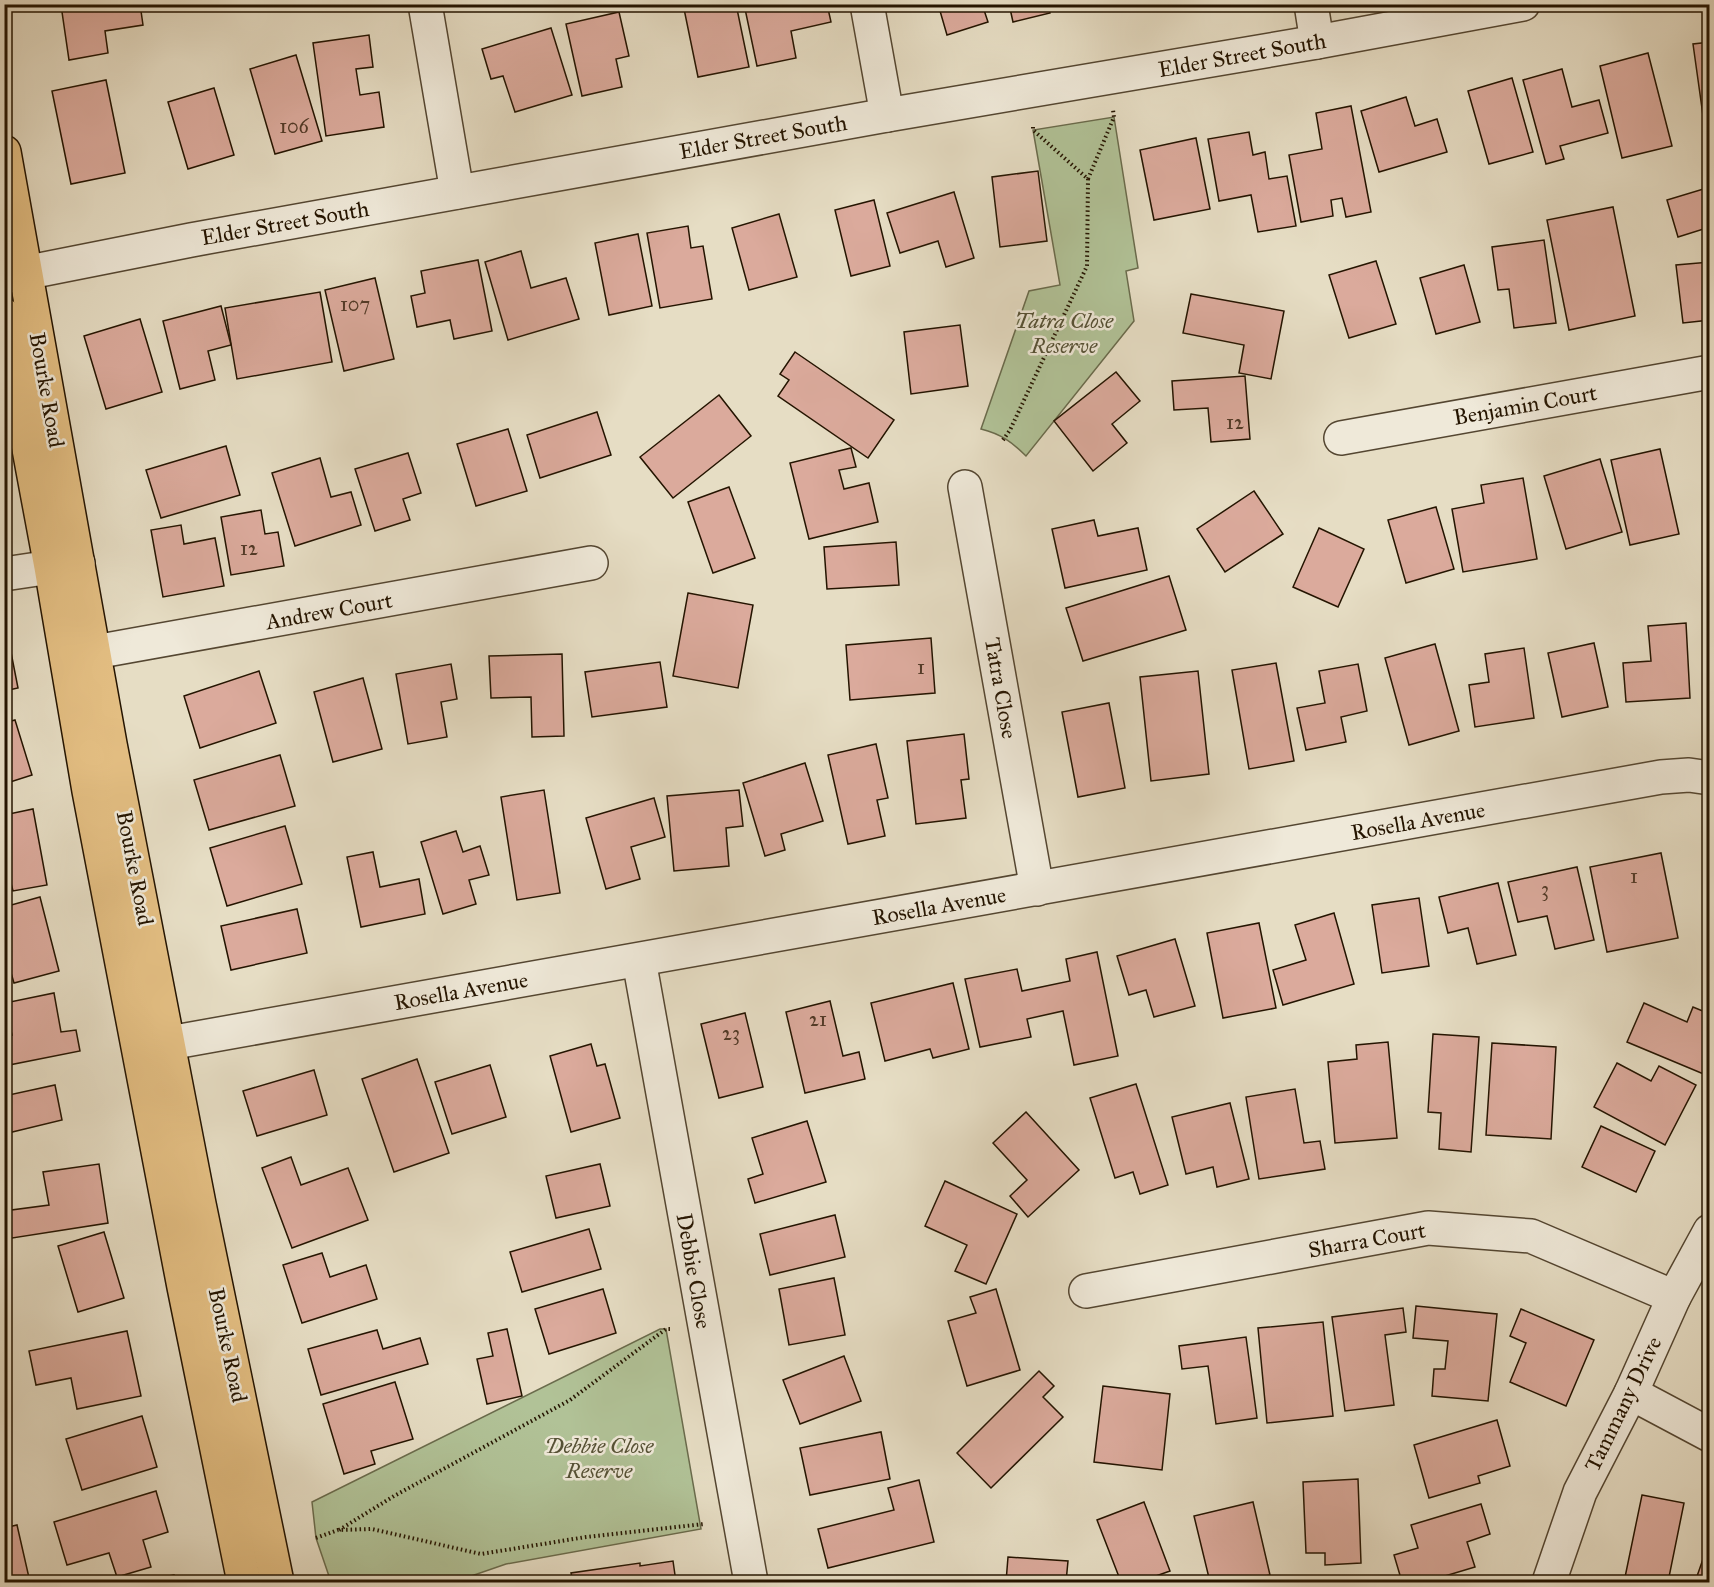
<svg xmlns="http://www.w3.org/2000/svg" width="1714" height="1587" font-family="'IM FELL Great Primer',serif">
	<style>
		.green { fill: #b1c297; stroke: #6a6b4c; stroke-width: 1.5 }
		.building { fill: #dbaa9c; stroke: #241400; stroke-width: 1.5 }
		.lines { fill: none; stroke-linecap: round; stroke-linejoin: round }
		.minor-casing { stroke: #544631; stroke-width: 36 }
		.major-casing { stroke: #241400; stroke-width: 36 }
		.path { stroke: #241400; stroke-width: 4; stroke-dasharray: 1.5 3; stroke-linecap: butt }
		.minor { stroke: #efe9d9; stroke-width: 33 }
		.major { stroke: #e3be82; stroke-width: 33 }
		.labels { text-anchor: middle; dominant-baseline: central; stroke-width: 5; stroke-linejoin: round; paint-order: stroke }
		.number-label { font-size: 20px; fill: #523a27 }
		.street-label { font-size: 22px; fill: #241400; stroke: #efe9d9 }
		.park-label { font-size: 22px; font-style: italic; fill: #555135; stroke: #efe9d9 }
	</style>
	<rect width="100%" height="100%" fill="#e6ddc4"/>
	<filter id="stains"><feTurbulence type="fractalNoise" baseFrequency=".00333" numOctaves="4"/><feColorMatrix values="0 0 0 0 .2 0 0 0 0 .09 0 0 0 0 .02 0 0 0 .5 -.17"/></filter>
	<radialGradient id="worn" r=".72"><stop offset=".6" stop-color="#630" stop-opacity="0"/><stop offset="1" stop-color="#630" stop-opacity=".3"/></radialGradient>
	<!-- green -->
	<g class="green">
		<path d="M1114,117l24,151 -12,3 8,50 -108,135c-14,-14 -25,-22 -45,-27l48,-138 31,-6 -27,-155z"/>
		<path d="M660,1329h6l35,200 -195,35 -52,18h-123l-15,-44 -4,-36z"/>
	</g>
	<!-- building -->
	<g class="building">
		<path d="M67,4h73l3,21 -38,6 3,22 -39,7 -8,-55z"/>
		<path d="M683,4h53l13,63 -51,10z"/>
		<path d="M744,4h83l4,18 -40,9 5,27 -39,8z"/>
		<path d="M938,4h44l6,18 -41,13z"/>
		<path d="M1009,4h39l2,9 -37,9z"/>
		<path d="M619,12l10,44 -13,3 6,28 -40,9 -16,-72z"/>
		<path d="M551,28l21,67 -57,17 -12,-36 -12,3 -9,-30z"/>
		<path d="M369,35l4,32 -17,2 4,26 19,-3 5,35 -58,9 -13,-93z"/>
		<path d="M1710,42v94l-4,1 -13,-93z"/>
		<path d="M1648,53l24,93 -50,12 -22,-92z"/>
		<path d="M296,55l26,86 -47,13 -25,-85z"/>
		<path d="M1562,69l10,38 27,-7 9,33 -48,13 4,13 -18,5 -23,-84z"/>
		<path d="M1512,78l21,74 -44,12 -21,-73z"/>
		<path d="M106,80l19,93 -54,11 -19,-93z"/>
		<path d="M214,88l20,67 -46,14 -20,-67z"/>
		<path d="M1406,97l9,29 22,-7 10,33 -68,20 -18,-61z"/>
		<path d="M1351,106l20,106 -25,5 -4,-19 -11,2 2,16 -32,6 -12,-67 33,-6 -6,-36z"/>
		<path d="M1249,132l4,23 12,-3 4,27 18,-3 9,50 -38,6 -7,-37 -32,6 -11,-62z"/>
		<path d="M1196,138l14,71 -56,11 -14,-70z"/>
		<path d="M1038,171l9,70 -47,6 -8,-70z"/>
		<path d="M1710,187v40l-32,10 -11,-37z"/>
		<path d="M954,192l20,66 -28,9 -8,-26 -38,12 -13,-40z"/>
		<path d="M874,200l16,66 -39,10 -16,-66z"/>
		<path d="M1613,207l22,109 -66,14 -22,-110z"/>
		<path d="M779,214l18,63 -48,13 -17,-62z"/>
		<path d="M688,226l3,22 12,-2 9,53 -52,9 -13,-75z"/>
		<path d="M638,234l14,72 -43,9 -14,-72z"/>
		<path d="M1544,240l12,83 -42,5 -5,-39 -11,1 -6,-43z"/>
		<path d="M521,251l10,37 35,-10 13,41 -71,21 -23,-78z"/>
		<path d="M478,260l14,71 -38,8 -4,-19 -33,7 -6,-31 14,-3 -4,-22z"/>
		<path d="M1376,261l20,63 -47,14 -20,-63z"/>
		<path d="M1710,262v58l-27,3 -7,-58z"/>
		<path d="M1464,265l16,57 -44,12 -16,-56z"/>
		<path d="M375,278l19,81 -50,12 -19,-81z"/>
		<path d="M320,292l12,70 -95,17 -12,-71z"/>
		<path d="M1191,294l93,17 -13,68 -32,-6 5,-28 -61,-12z"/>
		<path d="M221,306l10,39 -23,6 7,29 -35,9 -17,-68z"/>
		<path d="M140,319l22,73 -56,17 -22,-73z"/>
		<path d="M960,325l8,61 -57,8 -7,-62z"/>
		<path d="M795,352l99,68 -26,38 -90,-62 11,-16 -9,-6z"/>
		<path d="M1116,372l24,29 -28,23 15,19 -34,28 -39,-50z"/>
		<path d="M1245,376l5,63 -39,3 -3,-34 -34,2 -2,-29z"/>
		<path d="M719,395l32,41 -78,62 -33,-41z"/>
		<path d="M597,412l14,43 -71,23 -13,-43z"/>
		<path d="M508,429l19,62 -51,15 -19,-62z"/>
		<path d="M226,446l14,49 -79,23 -15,-48z"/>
		<path d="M851,448l5,19 -17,3 5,19 25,-6 9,39 -69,17 -19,-76z"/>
		<path d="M1660,449l19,85 -49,11 -19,-85z"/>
		<path d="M408,453l13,40 -18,6 7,21 -35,11 -20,-62z"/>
		<path d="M320,458l11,39 20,-5 10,33 -66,21 -23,-73z"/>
		<path d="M1600,459l22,73 -56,17 -22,-73z"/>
		<path d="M1523,478l14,81 -74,13 -11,-63 32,-6 -3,-18z"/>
		<path d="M729,487l26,71 -42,15 -25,-71z"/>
		<path d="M1254,491l29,43 -58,38 -28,-43z"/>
		<path d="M1436,507l18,62 -48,14 -18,-63z"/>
		<path d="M261,510l4,24 13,-2 6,34 -53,9 -10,-58z"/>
		<path d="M1094,520l4,16 40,-8 9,42 -82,18 -13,-59z"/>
		<path d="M181,525l3,19 31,-6 9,48 -61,11 -12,-67z"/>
		<path d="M1319,528l45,21 -26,58 -45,-20z"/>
		<path d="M896,542l3,43 -72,4 -3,-42z"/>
		<path d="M1169,576l17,54 -103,31 -17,-53z"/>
		<path d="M688,593l65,12 -15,83 -65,-12z"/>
		<path d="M1686,623l4,75 -64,4 -3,-39 28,-2 -3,-35z"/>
		<path d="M7,632l11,56 -14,3v-58z"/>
		<path d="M931,638l4,55 -85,7 -4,-55z"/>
		<path d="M1594,643l14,64 -46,10 -14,-64z"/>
		<path d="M1435,644l24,87 -50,14 -24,-87z"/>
		<path d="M1524,648l10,70 -59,9 -6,-42 20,-3 -4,-28z"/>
		<path d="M562,654l2,82 -32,1 -1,-40 -40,1 -2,-42z"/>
		<path d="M660,662l7,45 -75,10 -7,-45z"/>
		<path d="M1276,663l18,98 -45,8 -17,-99z"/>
		<path d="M451,664l6,35 -16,3 6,35 -39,7 -12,-70z"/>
		<path d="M1358,664l9,47 -26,6 5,25 -40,8 -9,-42 28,-5 -6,-32z"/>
		<path d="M259,671l17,52 -76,25 -16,-52z"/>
		<path d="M1198,671l11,103 -58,7 -11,-104z"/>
		<path d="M363,678l19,71 -49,13 -19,-70z"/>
		<path d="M1109,703l16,85 -47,9 -16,-85z"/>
		<path d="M15,720l17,55 -28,9v-61z"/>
		<path d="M964,734l5,45 -8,1 5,38 -50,6 -9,-83z"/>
		<path d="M876,744l12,54 -11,2 8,36 -37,8 -20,-89z"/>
		<path d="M280,755l15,51 -86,24 -15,-50z"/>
		<path d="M805,763l18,58 -42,13 4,16 -20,6 -22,-73z"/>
		<path d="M544,790l16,103 -43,7 -16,-103z"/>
		<path d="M739,790l4,36 -17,2 3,38 -55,5 -7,-75z"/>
		<path d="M654,798l11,39 -34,10 9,32 -34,10 -20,-71z"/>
		<path d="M33,809l14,76 -34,6 -9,-35v-41z"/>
		<path d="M285,826l17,58 -75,22 -17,-58z"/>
		<path d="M456,831l7,21 17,-6 9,29 -20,5 7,24 -33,10 -22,-72z"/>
		<path d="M373,852l7,35 39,-8 6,35 -64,13 -14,-70z"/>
		<path d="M1661,853l17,85 -71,14 -17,-85z"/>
		<path d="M1577,867l17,73 -39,9 -8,-33 -29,6 -10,-40z"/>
		<path d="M1498,883l18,72 -39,9 -9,-36 -20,5 -9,-36z"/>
		<path d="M40,897l19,74 -45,12 -10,-34v-42z"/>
		<path d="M1419,898l10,68 -47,7 -10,-68z"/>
		<path d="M1705,903l5,1v33h-6z"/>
		<path d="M297,909l10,44 -76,17 -10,-44z"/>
		<path d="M1334,913l20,71 -71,21 -10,-35 33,-10 -11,-35z"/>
		<path d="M1259,923l17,85 -53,10 -16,-85z"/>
		<path d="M1175,939l20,67 -41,11 -8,-27 -17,5 -12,-39z"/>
		<path d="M1097,952l21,104 -44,9 -11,-54 -36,8 4,18 -51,10 -15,-68 52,-10 5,22 48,-10 -4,-22z"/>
		<path d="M953,983l16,66 -36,9 -3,-9 -45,12 -14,-58z"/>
		<path d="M54,993l7,39 15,-2 4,21 -76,15v-30l8,-1 -7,-32z"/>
		<path d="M830,1001l13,55 16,-4 6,27 -60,14 -19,-81z"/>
		<path d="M1644,1003l43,19 6,-15 17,7v53l-4,8 -79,-33z"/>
		<path d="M745,1013l18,74 -44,11 -18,-74z"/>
		<path d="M1433,1034l46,3 -8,115 -32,-3 2,-36 -13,-1z"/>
		<path d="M1388,1042l9,96 -62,5 -7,-81 29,-3 -1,-14z"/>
		<path d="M1492,1043l64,4 -5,92 -65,-4z"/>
		<path d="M591,1044l6,22 8,-2 15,54 -49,14 -21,-76z"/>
		<path d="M417,1059l32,94 -55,19 -32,-93z"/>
		<path d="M1617,1063l34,18 8,-15 37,19 -31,60 -71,-38z"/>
		<path d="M490,1065l16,52 -54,17 -17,-52z"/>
		<path d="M314,1070l13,45 -70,21 -14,-45z"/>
		<path d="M1136,1084l32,101 -28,9 -7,-22 -18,6 -25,-80z"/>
		<path d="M55,1085l7,35 -58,14v-38z"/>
		<path d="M1295,1089l9,54 16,-2 5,28 -66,10 -13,-82z"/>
		<path d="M1230,1103l19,76 -32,8 -4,-20 -27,7 -14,-57z"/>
		<path d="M1026,1112l53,58 -51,47 -18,-21 17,-16 -34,-37z"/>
		<path d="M807,1121l19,61 -71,21 -7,-24 15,-5 -11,-36z"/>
		<path d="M1601,1126l54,25 -19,41 -54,-25z"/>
		<path d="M291,1157l10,28 47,-17 20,52 -76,28 -30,-80z"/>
		<path d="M99,1164l9,59 -102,16 -2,-28 45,-6 -6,-33z"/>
		<path d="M600,1164l10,42 -54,12 -10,-42z"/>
		<path d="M945,1181l72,33 -31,70 -31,-13 12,-26 -42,-19z"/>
		<path d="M835,1215l10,42 -75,18 -10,-41z"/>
		<path d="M589,1229l12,40 -79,23 -12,-40z"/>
		<path d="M104,1232l20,66 -46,14 -20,-66z"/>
		<path d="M322,1253l8,24 36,-12 11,34 -75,24 -19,-58z"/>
		<path d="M834,1278l11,57 -56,10 -10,-56z"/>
		<path d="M603,1289l13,44 -67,21 -14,-45z"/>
		<path d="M996,1289l24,81 -53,16 -19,-65 28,-8 -6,-16z"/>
		<path d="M1416,1306l81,8 -9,87 -56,-5 2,-27h11l3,-28 -35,-3z"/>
		<path d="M1403,1308l3,24 -21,3 9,70 -49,6 -13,-94z"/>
		<path d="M1521,1309l73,31 -28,66 -56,-24 16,-39 -16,-7z"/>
		<path d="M1323,1322l10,94 -66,7 -9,-95z"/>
		<path d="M507,1329l15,67 -35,8 -10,-45 16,-3 -5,-23z"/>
		<path d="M377,1330l6,19 37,-11 8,26 -107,31 -13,-46z"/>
		<path d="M127,1331l14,65 -64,13 -6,-31 -35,7 -7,-34z"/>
		<path d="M1246,1337l11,81 -41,6 -8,-58 -26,3 -3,-23z"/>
		<path d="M844,1356l17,45 -61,23 -17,-44z"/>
		<path d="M1039,1371l15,15 -11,11 20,20 -72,71 -34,-35z"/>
		<path d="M395,1382l18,57 -42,12 4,13 -31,10 -21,-70z"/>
		<path d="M1103,1386l67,8 -8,76 -68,-8z"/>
		<path d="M142,1416l15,51 -75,23 -16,-51z"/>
		<path d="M1497,1420l13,46 -32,10 2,7 -51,15 -15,-53z"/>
		<path d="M881,1432l9,47 -80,16 -10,-47z"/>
		<path d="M1358,1479l3,84 -36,2v-12h-19l-3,-71z"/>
		<path d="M919,1480l15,62 -106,26 -10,-39 76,-19 -6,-22z"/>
		<path d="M156,1491l12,41 -25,8 8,27 -34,10 -8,-24 -42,12 -13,-43z"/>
		<path d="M1642,1495l42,8 -16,79h-44z"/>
		<path d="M1144,1502l26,69 -31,11h-18l-24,-62z"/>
		<path d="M1253,1502l17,73 -33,7h-27l-16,-66z"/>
		<path d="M1481,1504l9,30 -23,8 8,25 -50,15h-23l-8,-27 24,-7 -7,-23z"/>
		<path d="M17,1525l13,57h-26v-54z"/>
		<path d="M1710,1539v43h-15z"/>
		<path d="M1008,1557l60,4 -2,21h-60z"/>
		<path d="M673,1561l3,21h-103l-2,-9 69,-10v3z"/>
		<path d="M174,1575l2,7h-35z"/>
	</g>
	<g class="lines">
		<defs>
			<g id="minor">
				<path d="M425,4l32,188"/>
				<path d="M867,4l20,111"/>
				<path d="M1311,4l6,38"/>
				<path d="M4,277l187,-37 696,-125 430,-73 206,-38"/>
				<path d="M1341,438l369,-66"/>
				<path d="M965,487l72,402"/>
				<path d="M4,574l74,-11"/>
				<path d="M67,657l524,-94"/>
				<path d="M639,960l112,622"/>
				<path d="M169,1043l1492,-266 28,-2 21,3"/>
				<path d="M1086,1291l342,-63 103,8 143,61"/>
				<path d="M1631,1393l79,42"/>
				<path d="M1549,1582l31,-90 51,-99 43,-96 36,-66"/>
			</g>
			<g id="major">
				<path d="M4,152l106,592 89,460 78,378"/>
				<path d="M4,315l47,252 38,224 95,496 60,295"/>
			</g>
		</defs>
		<!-- minor casing -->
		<use href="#minor" class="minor-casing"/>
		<!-- major casing -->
		<use href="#major" class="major-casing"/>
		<!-- path -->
		<g class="path">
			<path d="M1088,179l26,-62 -1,-7"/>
			<path d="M1003,440l7,-10 77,-164 1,-87 -55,-49v-6"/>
			<path d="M339,1530l55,-34 176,-96 96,-71h4"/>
			<path d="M316,1538l22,-8 34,-1 109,25 105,-17 118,-13"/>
		</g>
		<!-- minor -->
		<use href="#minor" class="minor"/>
		<!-- major -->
		<use href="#major" class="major"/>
	</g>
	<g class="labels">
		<!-- number labels -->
		<g class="number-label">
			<text x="294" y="126">106</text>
			<text x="355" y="304">107</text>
			<text x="1235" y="422">12</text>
			<text x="249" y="548">12</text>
			<text x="921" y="667">1</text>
			<text x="1634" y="876">1</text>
			<text x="1545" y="889">3</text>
			<text x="818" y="1019">21</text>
			<text x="731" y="1033">23</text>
		</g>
		<!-- street labels -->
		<g class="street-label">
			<text transform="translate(1242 55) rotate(-10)">Elder Street South</text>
			<text transform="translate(763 137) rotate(-10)">Elder Street South</text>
			<text transform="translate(285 223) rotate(-10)">Elder Street South</text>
			<text transform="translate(47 390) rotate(80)">Bourke Road</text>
			<text transform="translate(1525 405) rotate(-10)">Benjamin Court</text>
			<text transform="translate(329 611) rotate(-10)">Andrew Court</text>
			<text transform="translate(1001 688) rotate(80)">Tatra Close</text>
			<text transform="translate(1418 821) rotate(-10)">Rosella Avenue</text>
			<text transform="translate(135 868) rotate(79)">Bourke Road</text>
			<text transform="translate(939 906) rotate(-10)">Rosella Avenue</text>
			<text transform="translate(461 991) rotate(-10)">Rosella Avenue</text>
			<text transform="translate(1367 1240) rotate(-10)">Sharra Court</text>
			<text transform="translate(694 1271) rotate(80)">Debbie Close</text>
			<text transform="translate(228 1345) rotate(78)">Bourke Road</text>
			<text transform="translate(1623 1404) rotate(-64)">Tammany Drive</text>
		</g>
		<!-- park labels -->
		<g class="park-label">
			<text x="1064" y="320">Tatra Close<tspan x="1064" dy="25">Reserve</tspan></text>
			<text x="599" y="1445">Debbie Close<tspan x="599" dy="25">Reserve</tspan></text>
		</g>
	</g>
	<!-- margin -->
	<rect width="1714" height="1587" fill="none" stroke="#e6ddc4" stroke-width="24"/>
	<rect x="6" y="6" width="1702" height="1575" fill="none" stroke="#241400" stroke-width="3"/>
	<rect x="12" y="12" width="1690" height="1563" fill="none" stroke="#241400" stroke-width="1.5"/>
	<rect width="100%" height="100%" filter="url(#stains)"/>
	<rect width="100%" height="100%" fill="url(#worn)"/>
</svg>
